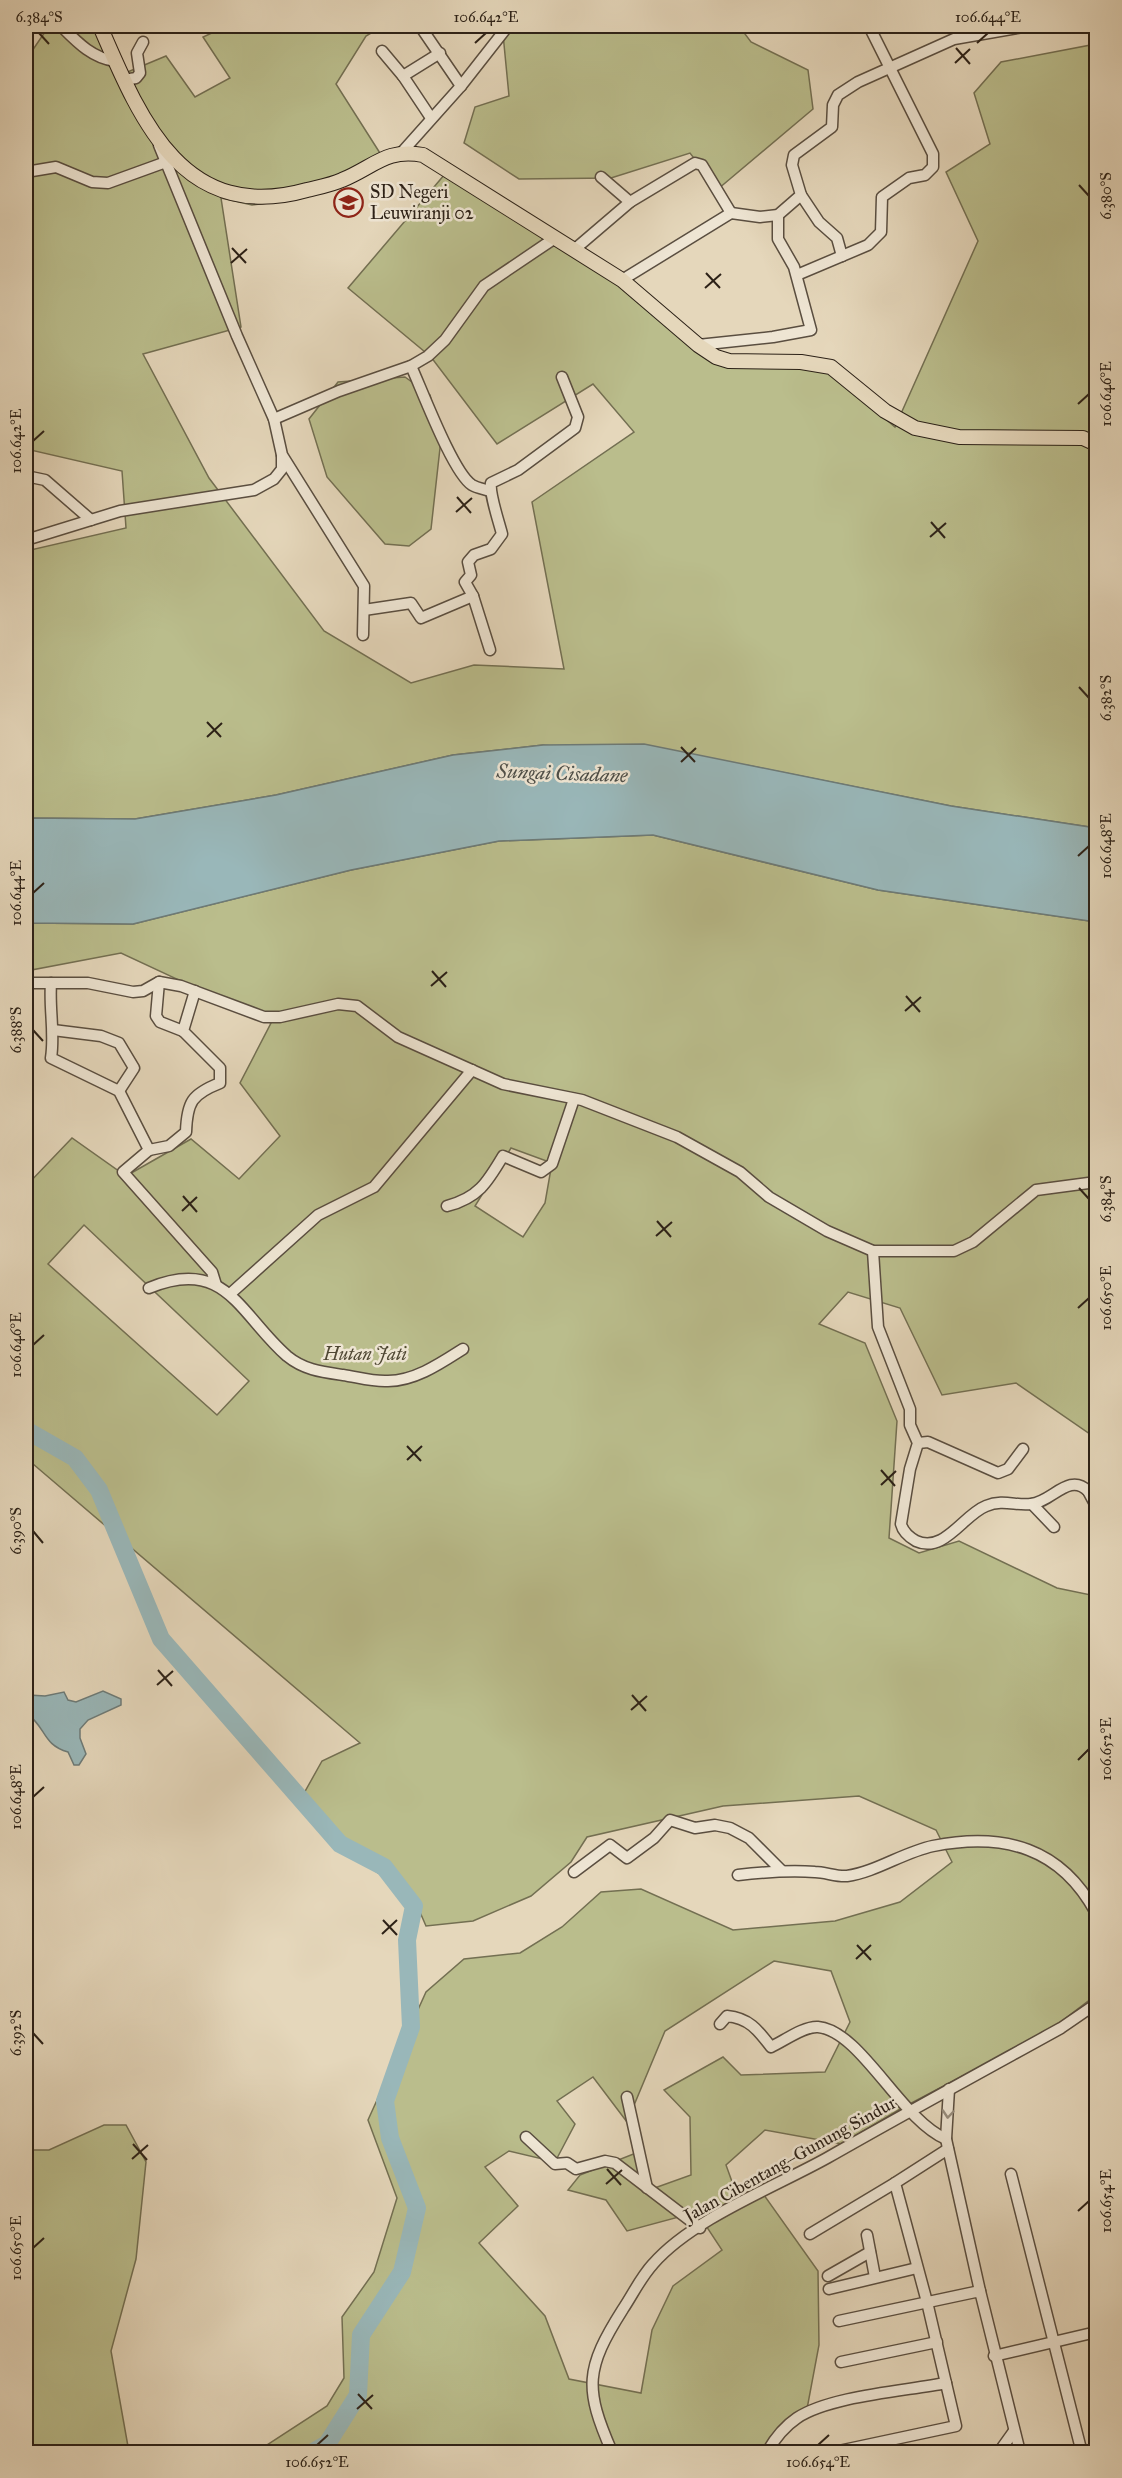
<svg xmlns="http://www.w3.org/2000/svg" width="1122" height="2478" font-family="'IM FELL Great Primer',serif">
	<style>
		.green { fill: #babd8c; stroke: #736f52; stroke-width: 1.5; fill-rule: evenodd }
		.water { fill: #99b7b9; stroke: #6d7b78; stroke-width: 1.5 }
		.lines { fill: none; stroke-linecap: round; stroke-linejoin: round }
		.river { stroke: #99b7b9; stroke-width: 18 }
		.minor-casing { stroke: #5a4e40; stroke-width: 13 }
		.major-casing { stroke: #2c2117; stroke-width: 16 }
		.minor { stroke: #eee5d3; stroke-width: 10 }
		.major { stroke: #e5d7bb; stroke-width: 14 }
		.oneway { stroke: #978d7e }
		.ticks { fill: none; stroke: #2c2117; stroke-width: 2 }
		.labels { text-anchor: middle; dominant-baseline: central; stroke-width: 5; stroke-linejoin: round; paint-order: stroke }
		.poi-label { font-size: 18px; fill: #2c2117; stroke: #eee5d3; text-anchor: start }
		.park-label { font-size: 18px; font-style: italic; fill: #504834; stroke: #eee5d3 }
		.street-label { font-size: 18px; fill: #2c2117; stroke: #eee5d3 }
		.water-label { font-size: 20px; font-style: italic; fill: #4d4e48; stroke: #eee5d3 }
		.neatline { fill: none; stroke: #2c2117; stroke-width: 2 }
		.ticks-label { font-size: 15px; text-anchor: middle; fill: #2c2117 }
	</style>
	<rect width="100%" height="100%" fill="#e5d7bb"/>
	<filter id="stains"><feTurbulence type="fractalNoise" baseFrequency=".00333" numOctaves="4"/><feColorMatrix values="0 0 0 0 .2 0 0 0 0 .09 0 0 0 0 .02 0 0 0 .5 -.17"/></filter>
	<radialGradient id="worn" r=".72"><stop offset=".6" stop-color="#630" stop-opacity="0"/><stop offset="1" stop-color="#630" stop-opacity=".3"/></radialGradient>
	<!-- green -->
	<g class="green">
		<path d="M49,26h49l20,50 48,-20 29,41 35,-19 -27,-41 24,-11h156l-17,10 -30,48 49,77 -85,38 -48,6 -31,-7 20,129 -98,27 66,124 115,153 87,52 63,-18 90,4 -32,-167 102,-70 -41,-48 -96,60 -66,-87 -83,-69 97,-114 160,98 107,85h83l37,17 63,53 83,-186 -32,-69 44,-28 -16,-51 27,-31 95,-18v784l-145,-22 -205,-41 -203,-20 -90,10 -177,40 -141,24 -109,-1v-267l100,-23 -4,-57 -96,-22v-397l6,-1z"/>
		<path d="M519,26h220l12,16 57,28 5,39 -95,80 -28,-36 -79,25 -92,1 -55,-36 11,-36 34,-11 -6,-62z"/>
		<path d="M405,377l25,18 11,44 -10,90 -22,17 -24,-2 -58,-67 -18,-58 29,-37z"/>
		<path d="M653,835l225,55 218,32v507l-6,5 -74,-51 -74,12 -42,-87 -52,-16 -29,32 46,19 32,78 -8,117 30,15 40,-12 98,47 39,8v399l-46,35 -148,78 -60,36 -77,-14 -39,35 13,36 25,-6 54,76 1,74 -12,64 -38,43h-513l71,-46 17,-28 -2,-61 32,-45 23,-74 -29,-78 58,-128 38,-33 56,-6 42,-26 39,-35 40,-3 92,41 102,-9 65,-19 52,-40 -16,-32 -77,-34 -136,10 -136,31 -16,25 -40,34 -58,25 -47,5 -13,-30 -86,-57 -29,-35 24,-43 38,-18 -334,-285v-272l46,-48 54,38 65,-37 48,40 41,-43 -40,-53 31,-60 -150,-70 -95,18v-48l107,1 218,-54 148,-29zM511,1148l41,15 -7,40 -22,34 -48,-31zM84,1225l165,156 -32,34 -169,-151zM774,1961l57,10 19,51 -25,50 -84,3 -18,-18 -59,33 26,27 1,58 -42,15 -13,-37 -56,22 -12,15 38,10 21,31 70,-19 25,38 -49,36 -21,44 -11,63 -72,-14 -24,-63 -66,-73 39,-37 -33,-39 24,-16 46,11 20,-38 -18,-23 36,-24 34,45 38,-91z"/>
		<path d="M104,2125h22l20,37 -10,97 -25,92 18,101h-103v-302h23z"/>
	</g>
	<!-- water -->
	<g class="water">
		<path d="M644,744l307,62 145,22v94l-218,-32 -225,-55 -154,6 -148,29 -218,54 -107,-1v-105l109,1 141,-24 177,-40 90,-10z"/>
		<path d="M26,1691l3,4 16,1 19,-4 4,8 8,2 27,-11 18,8v6l-33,15 -8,9v9l6,16 -7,11h-5l-6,-13c-26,-7 -22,-26 -42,-39z"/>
	</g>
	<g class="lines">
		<!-- river -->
		<path class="river" d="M26,1430l49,28 24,32 62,149 179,205 44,23 30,39 -7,34 4,87 -26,74 5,37 27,70 -15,64 -41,63 -3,60 -31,49 -14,8"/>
		<defs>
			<g id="minor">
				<path d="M61,26c16,16 31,32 54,35"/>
				<path d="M420,26l41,60"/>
				<path d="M382,51l21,25 28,42"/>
				<path d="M403,76l37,-23"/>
				<path d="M124,80l12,-2 4,-5 -3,-20 6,-11"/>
				<path d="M159,145l78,191 37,83 8,36 82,131 -1,49"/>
				<path d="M403,151l58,-65 47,-60"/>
				<path d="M26,172l30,-5 36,15 16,1 58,-21"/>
				<path d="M801,195l18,27 18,16 5,18"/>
				<path d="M630,202l65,-39 7,2 29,48"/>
				<path d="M575,249l55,-47 -29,-25"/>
				<path d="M797,275l71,-30 13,-13 1,-35 27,-19 16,-3 8,-8v-13l-64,-128"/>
				<path d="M622,280l109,-67 29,4 18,-2 23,-20 -9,-30 2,-10 38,-28 1,-22 5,-10 20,-13 96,-43 75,-13"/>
				<path d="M698,345l75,-8 38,-7 -17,-63 -16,-28v-24"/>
				<path d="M411,366c11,24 42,107 61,119 5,3 12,4 18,6"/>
				<path d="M274,419l65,-28 72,-25 17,-10 17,-16 39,-54 71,-48"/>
				<path d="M26,476l19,4 46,40"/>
				<path d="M26,540l94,-29 134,-21 20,-11 8,-10v-13"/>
				<path d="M473,596l-8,-14 6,-7 -3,-13 6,-7 17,-6 11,-15c-3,-12 -13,-41 -11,-51l27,-13 57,-42 3,-11 -16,-40"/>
				<path d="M364,610l47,-7 10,15 52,-22 17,54"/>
				<path d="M159,982l-3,34 4,6 23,9"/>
				<path d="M26,983h62l45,9 10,-1 16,-9 22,4 83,31h16l58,-13 19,2 41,31 105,47 79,16 95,37 63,35 29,25 58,34 46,20h81l19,-9 63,-52 60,-8"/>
				<path d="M51,983c-2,26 4,50 0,75l68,33 30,59 -26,22 89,100 4,13"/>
				<path d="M53,1030l48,6 18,7 15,25 -15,23"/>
				<path d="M149,1150l20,-4 17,-14c1,-30 6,-38 34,-49v-15l-37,-37 12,-40"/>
				<path d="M447,1206c31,-8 40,-23 56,-50l38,16 11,-8 22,-65"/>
				<path d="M873,1251l5,76 32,82v16l8,18 -8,26 -9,55c2,8 8,13 15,17 28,13 47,-26 70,-35 17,-7 30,0 45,-2 21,-2 38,-32 57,-13l8,-2"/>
				<path d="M149,1288c77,-32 91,27 138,68 17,14 35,16 56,19 14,2 30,7 45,6 27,0 53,-18 75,-32"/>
				<path d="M230,1294l88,-79 56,-28 98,-117"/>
				<path d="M918,1443l10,-1 70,31 10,-4 15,-20"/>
				<path d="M1088,1491l8,15"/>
				<path d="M1032,1504l22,23"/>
				<path d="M574,1872l36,-27 17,13 27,-20 16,-18 25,8 20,-3 15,3 19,10 32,32"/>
				<path d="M738,1875c26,-3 51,-5 77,-3 10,0 22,5 32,4 29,-4 57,-24 86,-30 72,-14 128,2 163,67"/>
				<path d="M720,2024l7,-8c22,2 31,14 44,31 13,-6 33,-21 47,-20 43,4 82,92 128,112"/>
				<path d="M949,2089l-3,50 34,152"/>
				<path d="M627,2097l20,91"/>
				<path d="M526,2137l29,27 12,-1 9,6 29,-8 10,2 85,65"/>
				<path d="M1011,2174l70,275"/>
				<path d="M810,2234l85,-51"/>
				<path d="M867,2235l8,42"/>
				<path d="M828,2276l42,-24"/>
				<path d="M829,2289l88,-21"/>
				<path d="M839,2321l141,-30 40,161"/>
				<path d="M994,2356l98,-23 4,5"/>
				<path d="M841,2362l96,-20"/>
				<path d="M612,2452c-28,-64 -27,-83 11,-143 10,-15 18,-32 30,-45 39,-45 122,-77 174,-106 77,-44 156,-87 234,-130l35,-24"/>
				<path d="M767,2452c7,-12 18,-26 30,-34 33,-22 108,-27 149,-35"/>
				<path d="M834,2452l122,-26 -29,-124 -32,-119 53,-34"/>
				<path d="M999,2452l15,-21"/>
			</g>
			<path id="major" d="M100,26c40,93 83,199 207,164 12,-3 24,-5 35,-10 32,-13 44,-32 81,-25l199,125 76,65 18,12 13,4 72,1 30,5 54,44 30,17 44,9 124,1 13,6"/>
		</defs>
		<!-- minor casing -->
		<use href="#minor" class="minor-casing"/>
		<!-- major casing -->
		<use href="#major" class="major-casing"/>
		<!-- minor -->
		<use href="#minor" class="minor"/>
		<!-- major -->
		<use href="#major" class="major"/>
	</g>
	<!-- one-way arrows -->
	<defs><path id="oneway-chevron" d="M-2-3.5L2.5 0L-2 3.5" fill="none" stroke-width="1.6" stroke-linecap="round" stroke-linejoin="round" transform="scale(1.5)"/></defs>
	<use class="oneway" href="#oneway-chevron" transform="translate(948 2114) rotate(95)"/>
	<!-- ticks -->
	<path class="ticks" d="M39,33l10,11M475,43l11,-10M977,43l11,-10M956,48l14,16M955,63l15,-14M1079,185l10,11M232,248l14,15M231,263l16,-14M706,273l14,15M705,288l16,-14M1078,404l11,-10M33,441l11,-10M457,497l14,16M456,512l16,-14M931,522l14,16M930,537l16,-14M1079,687l10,11M207,722l14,15M207,737l15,-14M681,747l14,15M681,762l15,-14M1078,856l11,-10M33,893l11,-10M432,971l14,16M431,986l16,-14M906,996l14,16M905,1011l16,-14M33,1030l10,11M1079,1188l10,11M183,1196l14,16M182,1211l15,-14M657,1221l14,16M656,1236l16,-14M1078,1308l11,-10M33,1345l11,-10M407,1446l14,15M407,1460l15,-14M881,1470l14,16M881,1485l15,-14M33,1531l10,12M158,1670l14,16M157,1685l16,-14M632,1695l14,16M631,1710l16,-14M1078,1760l11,-11M33,1797l11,-10M383,1920l14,15M382,1934l15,-14M857,1945l14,15M856,1959l15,-14M33,2033l10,11M133,2144l14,16M132,2159l16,-14M607,2169l14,16M606,2184l16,-14M1078,2211l11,-10M33,2248l11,-10M358,2394l14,15M357,2409l16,-14M317,2445l11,-10M818,2445l11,-10"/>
	<!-- icons -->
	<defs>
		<symbol id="school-ring" viewBox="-11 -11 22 22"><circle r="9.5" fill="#eee5d3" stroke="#8f2418" stroke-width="1.5"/><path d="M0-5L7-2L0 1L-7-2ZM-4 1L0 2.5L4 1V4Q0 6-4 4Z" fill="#8f2418"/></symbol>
	</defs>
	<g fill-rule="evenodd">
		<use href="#school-ring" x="332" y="186" width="33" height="33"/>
	</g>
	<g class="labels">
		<!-- poi labels -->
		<g class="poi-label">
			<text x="370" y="192">SD Negeri<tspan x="370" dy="21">Leuwiranji 02</tspan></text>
		</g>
		<!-- park labels -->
		<g class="park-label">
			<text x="365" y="1354">Hutan Jati</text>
		</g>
		<!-- street labels -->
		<g class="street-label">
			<text transform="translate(790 2159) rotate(-29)">Jalan Cibentang–Gunung Sindur</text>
		</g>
		<!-- water labels -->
		<g class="water-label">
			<text transform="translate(562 773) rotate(2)">Sungai Cisadane</text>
		</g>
	</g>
	<!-- margin -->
	<rect width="1122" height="2478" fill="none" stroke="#e5d7bb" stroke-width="66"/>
	<rect x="33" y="33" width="1056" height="2412" class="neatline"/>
	<g class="ticks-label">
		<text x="39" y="22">6.384°S</text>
		<text x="486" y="22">106.642°E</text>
		<text x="988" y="22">106.644°E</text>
		<text transform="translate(1106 196) rotate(-90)" y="5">6.380°S</text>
		<text transform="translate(1106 394) rotate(-90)" y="5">106.646°E</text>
		<text transform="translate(16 441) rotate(-90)" y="5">106.642°E</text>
		<text transform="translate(1106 698) rotate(-90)" y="5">6.382°S</text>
		<text transform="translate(1106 846) rotate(-90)" y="5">106.648°E</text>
		<text transform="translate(16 893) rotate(-90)" y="5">106.644°E</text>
		<text transform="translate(16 1030) rotate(-90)" y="5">6.388°S</text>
		<text transform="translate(1106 1199) rotate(-90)" y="5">6.384°S</text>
		<text transform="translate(1106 1298) rotate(-90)" y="5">106.650°E</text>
		<text transform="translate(16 1345) rotate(-90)" y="5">106.646°E</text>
		<text transform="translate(16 1531) rotate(-90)" y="5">6.390°S</text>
		<text transform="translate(1106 1749) rotate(-90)" y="5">106.652°E</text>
		<text transform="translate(16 1797) rotate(-90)" y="5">106.648°E</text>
		<text transform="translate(16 2033) rotate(-90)" y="5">6.392°S</text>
		<text transform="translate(1106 2201) rotate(-90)" y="5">106.654°E</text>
		<text transform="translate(16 2248) rotate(-90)" y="5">106.650°E</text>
		<text x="317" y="2467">106.652°E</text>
		<text x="818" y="2467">106.654°E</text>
	</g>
	<rect width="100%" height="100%" filter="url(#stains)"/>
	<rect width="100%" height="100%" fill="url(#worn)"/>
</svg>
